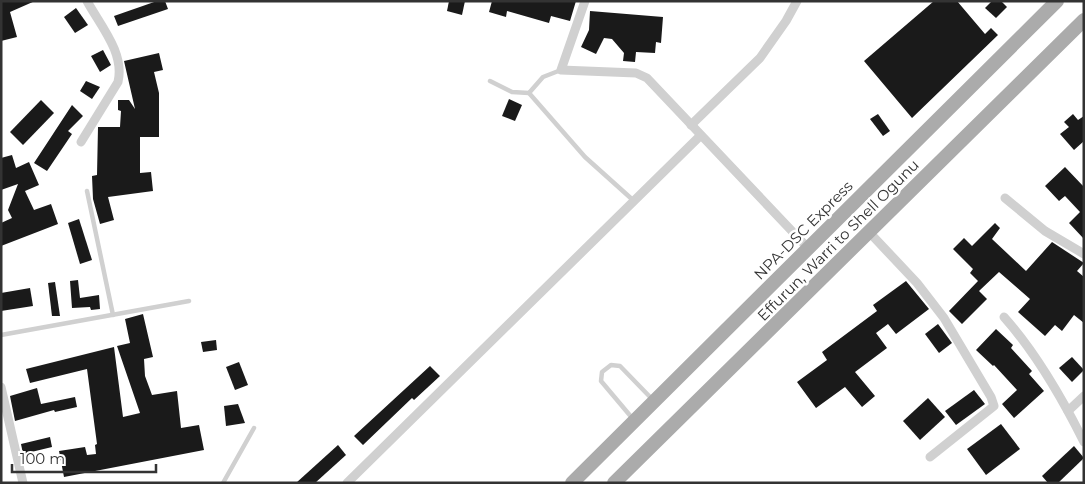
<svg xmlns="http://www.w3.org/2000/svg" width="1085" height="484" font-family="Montserrat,sans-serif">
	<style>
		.building { fill: #1a1a1a }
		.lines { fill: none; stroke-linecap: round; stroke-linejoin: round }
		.service { stroke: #d0d0d0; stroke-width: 4.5 }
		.minor { stroke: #d0d0d0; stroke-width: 9 }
		.primary { stroke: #ababab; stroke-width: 14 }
		.labels { text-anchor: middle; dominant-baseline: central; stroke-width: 5; stroke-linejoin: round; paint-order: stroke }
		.street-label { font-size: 15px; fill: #333; stroke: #fff }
	</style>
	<rect width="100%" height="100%" fill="#fff"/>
	<!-- building -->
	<g class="building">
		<path d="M1,1h34l-25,11 7,25 -16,4z"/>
		<path d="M157,1h8l3,8 -50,17 -4,-10z"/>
		<path d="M449,1h16l-3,14 -15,-4z"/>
		<path d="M492,1h84l-6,20 -19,-5 -2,7 -42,-12 -1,6 -17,-5z"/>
		<path d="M934,1h23l28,33 6,-6 7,7 -86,83 -48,-57z"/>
		<path d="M992,1h9l6,6 -11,11 -11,-10z"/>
		<path d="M76,8l12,17 -13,8 -11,-16z"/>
		<path d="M590,11l73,6 -2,26 -5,-1 -1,11 -19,-1 -1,10 -12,-1 1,-8 -12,-14 -8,-1 -8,16 -15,-7 8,-17z"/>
		<path d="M103,50l8,15 -11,7 -9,-16z"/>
		<path d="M159,53l4,17 -9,2 5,21v44h-19v36l11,-1 2,19 -45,6 6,23 -14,4 -7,-25 -1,-23 5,-1 1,-48h22l1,-16 -3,-1v-10h11l6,9 -11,-48z"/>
		<path d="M86,81l14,6 -8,12 -12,-8z"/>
		<path d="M509,99l13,6 -7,16 -13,-5z"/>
		<path d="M41,100l13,13 -31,32 -13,-13z"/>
		<path d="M72,105l11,11 -15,15 4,3 -25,37 -13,-8z"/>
		<path d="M878,114l12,17 -7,5 -13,-17z"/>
		<path d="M1073,114l5,6 6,-4v25l-10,9 -14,-16 9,-7 -5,-5z"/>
		<path d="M12,155l4,13 13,-6 10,23 -14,6 9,19 17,-6 7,20 -57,22v-23l11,-5 -4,-8 10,-26 -17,6v-32z"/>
		<path d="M1065,167l19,20v52l-15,-16 11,-11 -15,-16 -6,5 -14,-15z"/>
		<path d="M79,219l13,41 -12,4 -12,-41z"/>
		<path d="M995,223l5,5 -8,11 34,32 26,-29 32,21 -7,8 7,6v46l-10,-8 -12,16 -7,-6 -10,11 -27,-24 12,-13 -31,-27 -20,19 8,8 -25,25 -13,-13 29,-30 -8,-8 3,-4 -20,-20 11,-11 8,8z"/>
		<path d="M78,280l2,18 19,-3 1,14 -9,1 -1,-3 -18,1 -2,-27z"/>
		<path d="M906,281l23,28 -33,25 -8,-10 -12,9 11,15 -32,24 20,24 -13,11 -17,-20 -29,21 -19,-26 30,-22 -5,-8 55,-41 -4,-6z"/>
		<path d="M55,282l5,34h-8l-4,-33z"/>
		<path d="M30,288l3,18 -32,5v-18z"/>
		<path d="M143,314l10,43 -9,2 1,17 7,19 25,-4 4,37 18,-3 5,25 -140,27 -5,-26 26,-4 2,8 9,-1 -1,-9 2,-1 -10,-75 -57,14 -4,-14 88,-22 9,70 17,-4 -23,-67 13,-3 -5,-24z"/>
		<path d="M938,324l14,19 -13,10 -14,-19z"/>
		<path d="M996,329l17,16 -2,3 21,23 -3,3 15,17 -30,27 -12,-14 15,-14 -23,-25 -1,1 -17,-16z"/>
		<path d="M216,340l1,10 -14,2 -2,-10z"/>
		<path d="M1072,357l12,13 -12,12 -13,-14z"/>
		<path d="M239,362l9,23 -13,5 -9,-23z"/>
		<path d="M430,366l10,10 -26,24 -2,-2 -49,47 -9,-9z"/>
		<path d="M37,388l4,16 34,-7 2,10 -22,5 -1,-2 -39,11 -5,-25z"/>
		<path d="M974,390l11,14 -29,21 -11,-14z"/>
		<path d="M928,398l17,19 -25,23 -17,-19z"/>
		<path d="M238,404l7,19 -19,3 -2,-20z"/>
		<path d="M1001,424l19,25 -34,26 -19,-26z"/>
		<path d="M50,437l2,10 -29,7 -2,-10z"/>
		<path d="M338,445l8,10 -31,28h-19z"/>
		<path d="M1074,446l10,12 -26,25h-10l-6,-7z"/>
	</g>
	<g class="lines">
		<!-- service -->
		<g class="service">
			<path d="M490,81l22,11 17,1 14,-16 18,-7"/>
			<path d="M529,93l56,64 49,44"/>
			<path d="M87,191l26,124"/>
			<path d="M1,335l188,-34"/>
			<path d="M633,419l-32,-38 1,-9 9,-7 9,1 32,33"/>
			<path d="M223,483l31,-55"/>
		</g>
		<!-- minor -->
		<g class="minor">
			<path d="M585,1l-24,69 75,3 11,5 161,170"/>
			<path d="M691,125l69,-67 26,-37 11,-20"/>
			<path d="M81,142l37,-60c7,-29 -18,-57 -31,-81"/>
			<path d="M1005,198l40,33 39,23"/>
			<path d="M869,232l48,51 27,35 47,79 3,9 -64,51"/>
			<path d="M1004,317c33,37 58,81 80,125"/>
			<path d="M1,387l22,96"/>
			<path d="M1068,411l16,-15"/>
			<path d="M347,483l353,-347"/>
		</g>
		<!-- primary -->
		<g class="primary">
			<path d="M572,483l485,-482"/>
			<path d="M614,483l470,-463"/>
		</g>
	</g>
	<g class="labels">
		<!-- street labels -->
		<g class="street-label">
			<text transform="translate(803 230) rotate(-45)">NPA-DSC Express</text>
			<text transform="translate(838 240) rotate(-45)">Effurun, Warri to Shell Ogunu</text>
		</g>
	</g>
	<!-- border -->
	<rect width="1085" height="484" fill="none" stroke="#333333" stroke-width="5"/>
	<!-- scale -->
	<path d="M12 464v8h144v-8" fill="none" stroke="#333333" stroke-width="2.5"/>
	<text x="20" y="464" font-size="15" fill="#333333" stroke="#ffffff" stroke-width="4" paint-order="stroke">100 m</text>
</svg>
